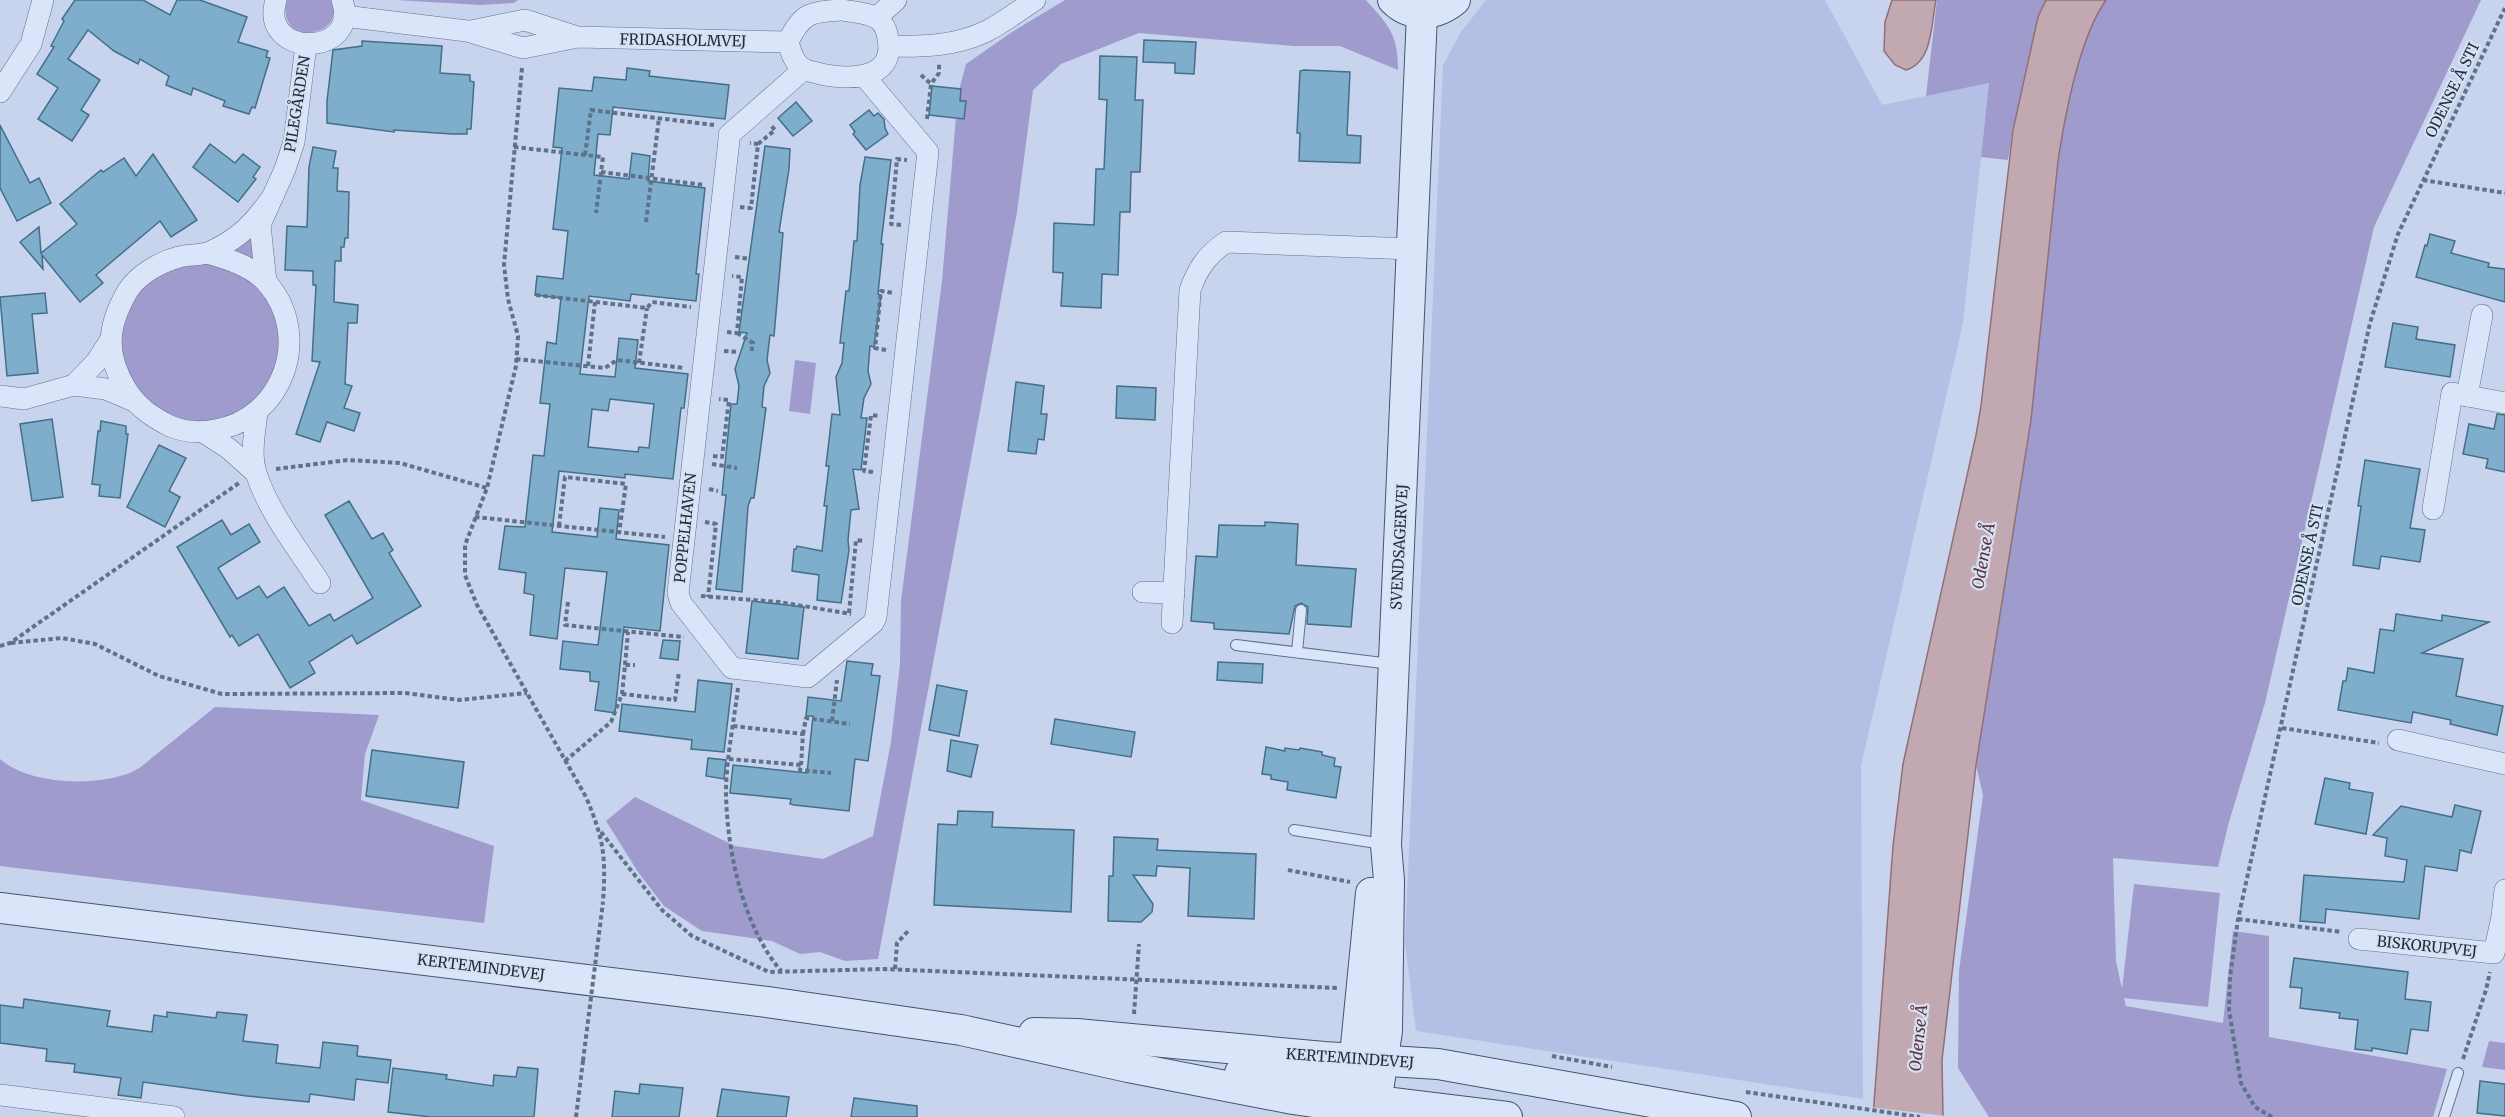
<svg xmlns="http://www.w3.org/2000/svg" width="2505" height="1117" font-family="Merriweather,serif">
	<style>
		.farmland { fill: #b5bee4 }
		.green { fill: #9f9bcc }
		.water { fill: #c2a9b1; stroke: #916f78; stroke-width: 1.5 }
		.pier { fill: #c8d4ee }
		.building { fill: #7eaecb; stroke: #436f89; stroke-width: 1.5; fill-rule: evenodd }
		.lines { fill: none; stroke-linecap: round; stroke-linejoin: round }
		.lane-casing { stroke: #5d738a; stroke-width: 12 }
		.street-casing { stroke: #5d738a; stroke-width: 22 }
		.secondary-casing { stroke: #40576c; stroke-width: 32 }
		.path { stroke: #5d738a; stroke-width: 4; stroke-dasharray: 4.5 3; stroke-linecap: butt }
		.lane { stroke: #dbe5f9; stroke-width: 10 }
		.street { stroke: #dbe5f9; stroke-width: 21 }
		.secondary { stroke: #dbe5f9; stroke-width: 30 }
		.path-bridge { stroke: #5d738a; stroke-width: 4; stroke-dasharray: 4.5 3; stroke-linecap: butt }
		.labels { text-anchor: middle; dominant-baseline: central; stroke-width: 4.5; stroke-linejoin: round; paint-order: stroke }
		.street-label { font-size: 15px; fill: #202f3a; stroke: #d7e1f5 }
		.water-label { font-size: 16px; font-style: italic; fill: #5a3034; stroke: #d7e1f5 }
	</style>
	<rect width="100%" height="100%" fill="#c8d4ee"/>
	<!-- farmland -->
	<path class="farmland" d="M1486,0h339l57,105 107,-22 -26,240 -102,443 2,333 -447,-68 -11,-88 38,-878 18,-33z"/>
	<!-- green -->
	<g class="green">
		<path d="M287,0h44c18,38 -57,48 -44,0z"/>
		<path d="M396,0h122l-4,3 -33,2z"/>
		<path d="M1065,0h301c23,26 32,34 32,70l-58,-24h-46l-155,-13 -78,31 -28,26 -16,122 -139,747 -33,2 -25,-9 -20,2 -28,-13 -70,-10 -38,-25 -26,-34 -32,-51 29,-24 100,49 88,13 50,-23 18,-94 9,-78 1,-63 41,-320 16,-187 8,-30 46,-32z"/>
		<path d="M1937,0h109l-8,17 -25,113 -5,30 -27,-3 8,-74 -63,13z"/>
		<path d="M2106,0h375l-107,227 -109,476 -36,119 -11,45 -105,-9 3,103 6,28 12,-105 86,9 -12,114 -84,-9 2,8 97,17 10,-92 36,5v101l178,32 -14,48h-444l-31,-49 1,-97 24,-176 -7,-30 55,-345 27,-259c7,-46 22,-124 48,-161z"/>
		<path d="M253,233l1,26 -24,-11z"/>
		<circle cx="200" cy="342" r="80"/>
		<path d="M795,360l21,3 -6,51 -21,-3z"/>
		<path d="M215,707l164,8 -14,39 -4,46 133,46 -10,77 -484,-57v-107c30,26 96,28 132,13 9,-4 18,-13 26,-19 19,-15 38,-31 57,-46z"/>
		<path d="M2489,1041l16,2v27l-23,-3z"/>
	</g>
	<!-- water -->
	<g class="water">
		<path d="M1892,0h44c-5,24 -3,62 -30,70l-11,-5 -11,-14 1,-29z"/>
		<path d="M2046,0h60c-26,37 -41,115 -48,161l-27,259 -55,345 -34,295 1,57h-70l20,-271 10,-82 73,-329 5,-29 32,-276 25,-113z"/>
	</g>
	<!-- pier -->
	<path class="pier" d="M1870,1107l76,9v1h-76z"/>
	<!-- building -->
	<g class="building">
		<path d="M75,0h68l27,15 7,-15h23l47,17 -9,25 30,9 -2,6 4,1 -15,50 -3,-1 -3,7 -26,-8 2,-5 -32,-13 -2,7 -25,-10 3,-9 -29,-17 -2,5 -24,-13 -26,-21 -20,29 32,21 -19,30 8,5 -17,26 -34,-22 20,-31 -21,-14 17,-27 -3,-1 13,-25 -2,-2z"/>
		<path d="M1144,40l52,2 -2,32 -19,-1v-10l-32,-1z"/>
		<path d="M362,41l80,5 -2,27 30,2v6l4,1 -3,47h-4v5h-15l-58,-4v2l-67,-9v-22l6,-51 29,-4z"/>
		<path d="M1100,56l37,1 -2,43h8l-3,72h-9l-1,40h-10l-2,63 -16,-1 -1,34 -40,-2 2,-33 -10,-1 1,-49 40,2 2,-56h8l3,-69 -8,-1z"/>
		<path d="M627,68l23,3 -1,5 80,9 -4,34 -112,-12 -3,28 -12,-1 -4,41 35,4 3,-26 18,3 -2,25 57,7 -9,86h3l-3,27 -65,-7 -1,7 -41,-5 -9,78 35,3 4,-39 19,2 -3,28 53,6 -4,34h-3l-8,71 -48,-5v4l-66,-7 -7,61 45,5 3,-29 19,2 -3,29 53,6 -9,86 -36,-4 -9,86 -20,-3 4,-28 -9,-1v-9l-30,-3 3,-28 35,4 9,-73 -42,-4 -8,71 -27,-4 4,-40 -10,-2 2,-20 -27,-4 6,-43 20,1 8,-72 11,1 6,-52 -10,-1 7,-61 9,2 5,-46 -26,-3 2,-19 26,3 5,-48 -15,-2 9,-81 -9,-1 6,-59 33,3 2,-14 32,3zM610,399l44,5 -5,44 -10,-1 -1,5 -50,-5 4,-38 16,2z"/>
		<path d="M1304,70l46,2 -3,63 14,1 -1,27 -61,-2 1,-28h-3l3,-62z"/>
		<path d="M932,86l29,3 -1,12h6l-2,18 -35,-4z"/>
		<path d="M796,102l16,19 -19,15 -15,-18z"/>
		<path d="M869,110l5,6 4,-3 6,6 1,9 3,6 -22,16 -13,-16 2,-2 -5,-7z"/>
		<path d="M0,125l30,58 9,-5 12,25 -34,18 -17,-33z"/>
		<path d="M210,144l25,19 8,-9 17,13 -7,10 3,2 -18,23 -45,-35z"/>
		<path d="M765,146l25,3 -1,20 -10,63 4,1 -9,103 -4,-1 -3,25 3,13 -6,13 -2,21 4,1 -12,90h-3l-3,8 -6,86 -26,-3 10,-94h-4l9,-91h6l2,-18 -4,-17 12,-36 -8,-1z"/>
		<path d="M313,147l23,4 -3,17h5l-1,23 12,1 -1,46h-3l-1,9h-3v14h-6l-1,41 24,3 -1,18h-9l-3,61 7,2 -8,22 16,5 -6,18 -27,-9 -7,20 -24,-8 24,-72 -8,-1 4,-76h-3v-14l-28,-1 2,-44 20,1 2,-60z"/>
		<path d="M153,154l44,66 -26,17 -11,-16 -64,54 7,8 -23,19 -38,-47 1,14 -23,-27 19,-15 2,26 36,-29 -17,-20 41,-34 2,2 21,-14 12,18z"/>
		<path d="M865,157l26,3 -10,84h2l-5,50 3,1 -7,52 -4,-1 -2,25 3,13 -7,14 -3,20h6l-6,52 -8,-1 6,40 -8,1 -3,30 1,10 -8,53 -24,-3 2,-25 -27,-4 2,-22h2l1,-3 25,5 5,-45h-3l5,-40h-3l6,-52 8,1 -4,-38 6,-14 2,-20h-4l6,-52h3l5,-50h3l3,-56z"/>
		<path d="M2430,234l25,7 -4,12 38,10 -1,4 17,2v33l-89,-25 9,-32 2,1z"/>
		<path d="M45,293l2,20 -15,1 6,59 -31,3 -7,-79z"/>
		<path d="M2393,323l25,4 -2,12 39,6 -5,32 -65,-10z"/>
		<path d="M1016,382l28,4 -3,28h6l-3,26 -6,-1 -2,15 -28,-3z"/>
		<path d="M1117,386l39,2 -1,32 -39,-2z"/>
		<path d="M2497,414l8,1v57l-19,-4 2,-9 -25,-5 6,-30 25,5z"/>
		<path d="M52,419l11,78 -31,4 -12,-77z"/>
		<path d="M101,421l25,5v8h2l-8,64 -21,-2 1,-11 -8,-1 6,-53h2z"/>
		<path d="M159,445l27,13 -17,33 11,6 -15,30 -38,-20z"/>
		<path d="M2365,460l55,9 -10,59 15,2 -5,32 -39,-6 -2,13 -26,-4 8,-59h-3z"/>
		<path d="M349,501l23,38 11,-6 10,17 -4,3 32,53 -64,38 -5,-9 -43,27 6,11 -25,15 -32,-54 -19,12 -7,-11 -2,2 -53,-90 45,-27 9,15 18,-11 11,18 -42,26 19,31 22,-13 8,12 17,-11 25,39 21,-12 4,7 39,-23 -48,-83z"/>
		<path d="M1265,522l33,2 -2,41 60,4 -5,58 -44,-3 1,-17 -7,-4 -6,3 -6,28 -75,-5v-6l-23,-2 5,-65 21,1 2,-32 46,1z"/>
		<path d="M752,601l52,6 -6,52 -52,-6z"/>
		<path d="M2396,614l46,7v-6l47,7 -67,31 41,6 -7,37 47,10 -6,29 -47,-11 1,-4 -38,-8 -2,11 -73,-13 5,-29h3l2,-13 26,5 6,-44 14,2z"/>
		<path d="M663,640l17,1 -2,19 -18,-2z"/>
		<path d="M847,661l26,3 -2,11 9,1 -12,85 -13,-2 -6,52 -55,-6 -4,-1 1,-5 -61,-6 3,-28 74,8 6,-57h-7l2,-19 33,4z"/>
		<path d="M1218,662l45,2 -1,19 -45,-3z"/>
		<path d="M698,680l34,4 -8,68 -33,-3 1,-9 -73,-9 3,-27 73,8z"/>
		<path d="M937,685l30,6 -8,45 -30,-6z"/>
		<path d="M1055,719l80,13 -4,25 -80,-13z"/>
		<path d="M951,740l27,5 -7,32 -24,-6z"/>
		<path d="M1266,747l19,4v-3l14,2 1,-2 22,4v3l13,3 -1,8 7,1 -5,31 -49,-8 1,-8 -17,-3v-4l-9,-1z"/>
		<path d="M372,750l92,12 -6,46 -92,-12z"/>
		<path d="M708,758l18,2 -2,19 -18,-3z"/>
		<path d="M2325,778l25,5 -1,6 24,4 -7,41 -51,-10z"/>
		<path d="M2455,805l26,6 -10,42 -11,-3 -3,21 -32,-5 -6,53 -93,-10 -1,14 -25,-2 4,-46 100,7 3,-22 -22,-4 2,-18 -14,-3 28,-29 51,11z"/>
		<path d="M958,811l35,1 -1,15 82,3 -3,82 -137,-7 4,-81 19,1z"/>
		<path d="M1114,837l44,2 -1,11 99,4 -2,65 -66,-3 2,-48 -33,-2 -1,10 -23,-1 20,29 -1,8 -11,10 -33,-1 1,-45h4z"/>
		<path d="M2294,958l114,14 -3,27 26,3 -3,29 -17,-2 -4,25 -35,-6v3l-17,-2 3,-29 -19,-2 1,-5 -40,-5 2,-20 -12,-1z"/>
		<path d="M24,999l86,12 -3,15 45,6 2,-17 13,2v-5l49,6 1,-6 30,3 -4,26 35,4 -2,18 44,5 3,-26 35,4 -1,10 34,4 -3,23 -32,-4 -2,21 -44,-6 -1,8 -62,-6 -104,-14 -2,16 -23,-3 3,-17 -47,-6 1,-8 -29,-3 1,-12 -47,-6v-38l23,3z"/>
		<path d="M518,1067l20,2 -4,48h-103l-43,-5 5,-44 54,7 -1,4 47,7 1,-11 22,2z"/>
		<path d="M2480,1081l25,3v32l-28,-3z"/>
		<path d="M640,1084l43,4 -4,29h-67l3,-26 24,3z"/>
		<path d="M722,1089l67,8 -3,20h-69z"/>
		<path d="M854,1098l63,8v11h-66z"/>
	</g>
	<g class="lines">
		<defs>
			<g id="lane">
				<path d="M1236,645l155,19"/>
				<path d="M1297,652l4,-42"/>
				<path d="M1294,830l89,14"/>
				<path d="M2444,1117l14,-44"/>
			</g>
			<g id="street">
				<path d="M276,0c-18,59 86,57 66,0"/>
				<path d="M842,10c10,2 28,3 36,9 7,5 9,12 10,20 8,43 -43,41 -71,34 -4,-1 -10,-2 -13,-4 -10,-5 -13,-17 -16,-27 14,-30 23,-30 54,-32z"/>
				<path d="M344,16l123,15 56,17 55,-11 210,5"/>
				<path d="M876,18l20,-18"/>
				<path d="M471,31l54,-11 49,16"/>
				<path d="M890,46c33,1 66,0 97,-15 17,-9 33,-21 48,-31"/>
				<path d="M804,69l-75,66v5l-51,453 3,10 51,65 76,9 65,-54 3,-6 52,-465 -63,-75"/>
				<path d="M0,92l31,-48 12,-44"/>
				<path d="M207,253c21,6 45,13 60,30 46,53 16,136 -52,147 -15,3 -31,2 -45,-4 -18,-9 -33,-19 -44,-37 -21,-35 -19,-62 1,-97 10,-17 33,-30 52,-35 10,-3 21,-1 31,-5 30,-14 44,-29 63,-56"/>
				<path d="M266,282l-6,-57 25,-56 9,-27 12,-97"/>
				<path d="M74,385l23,-24 14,-22"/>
				<path d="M0,396l24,3 50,-14 32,4 26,11"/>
				<path d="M2467,396l15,-81"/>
				<path d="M257,412c-2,19 -7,42 -1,61 12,38 42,76 64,110"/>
				<path d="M203,432l25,16 27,24"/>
				<path d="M2433,509l19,-116 53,10"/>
				<path d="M1143,592l31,1"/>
				<path d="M1172,623l18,-333c8,-22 17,-35 36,-48l186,7"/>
				<path d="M2398,740l107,24"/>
				<path d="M2359,939l135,14 8,-36 3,-27"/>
				<path d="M0,1095l174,22"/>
			</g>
			<g id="secondary">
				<path d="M1393,0c18,18 43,16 62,0"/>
				<path d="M0,908l767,94 194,28 167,37 165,32 57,8 26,-6 131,16"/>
				<path d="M1034,1033l43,1 247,23 114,7 298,53"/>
				<path d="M1240,1073l113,7 8,-1 9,-6"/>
				<path d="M1349,1117l22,-224"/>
				<path d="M1374,1117l13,-86 2,-151 -3,-35 36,-831"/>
			</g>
		</defs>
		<!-- lane casing -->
		<use href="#lane" class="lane-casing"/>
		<!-- street casing -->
		<use href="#street" class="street-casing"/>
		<!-- secondary casing -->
		<use href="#secondary" class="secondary-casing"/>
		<!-- path -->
		<g class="path">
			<path d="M522,68l-18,197 4,34 10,37 -2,30 -29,122 -22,57v30l12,30 109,192c18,43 20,59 17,105"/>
			<path d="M921,75l10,9"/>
			<path d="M927,119l4,-35 8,-11v-10"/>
			<path d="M758,144l17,-14 -5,-6"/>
			<path d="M514,147l89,10 -7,56"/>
			<path d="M585,155l6,-45 123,15"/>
			<path d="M601,172l103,13"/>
			<path d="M2423,180l82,13"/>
			<path d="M740,207l11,1 7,-64 -8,-1"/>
			<path d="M646,222l13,-104"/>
			<path d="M901,225l-10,-1 6,-65 10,1"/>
			<path d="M735,257l15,2"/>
			<path d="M536,295l111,13 5,-6 39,5"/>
			<path d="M727,332l10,1 5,-56 -10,-1"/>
			<path d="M737,333l16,10 -2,10"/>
			<path d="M886,350l-11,-2 6,-57 12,2"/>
			<path d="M724,351l15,1"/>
			<path d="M516,359l89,9 12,-8 67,8"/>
			<path d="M639,363l8,-55"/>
			<path d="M588,366l7,-64"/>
			<path d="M713,456l9,1 7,-57 -10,-1"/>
			<path d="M712,464l25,4"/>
			<path d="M276,469l72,-9 52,3 87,25"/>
			<path d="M873,472l-9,-1 7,-56 8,1"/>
			<path d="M709,489l9,2"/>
			<path d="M475,517l190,20"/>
			<path d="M705,522l11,2 -8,73"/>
			<path d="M559,526l6,-49 61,7 -7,49"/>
			<path d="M701,596l78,6 72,12"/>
			<path d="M568,602l-3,23 119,12"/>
			<path d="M849,613l7,-73 9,1"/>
			<path d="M11,643l51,-5 33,6 64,32 63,18 183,-1 54,7 68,-7"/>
			<path d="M0,646l10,-3 229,-160"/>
			<path d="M625,665l3,-33"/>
			<path d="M738,688c-4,34 -12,71 -12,105 1,59 17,133 55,178"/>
			<path d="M622,694l53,6 4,-28"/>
			<path d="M832,721l5,-41"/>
			<path d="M733,726l70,8 -2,31"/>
			<path d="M2282,728l97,15"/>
			<path d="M803,734l3,-16 44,6"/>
			<path d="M729,759l72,6 -1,5 31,3"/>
			<path d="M565,761l46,-39 11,-28 3,-29h10"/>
			<path d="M601,832l61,78 30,26 77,36 115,-3 454,19"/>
			<path d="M1288,870l62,12"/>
			<path d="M2238,919l104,13"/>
			<path d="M895,969l2,-26 11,-12"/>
			<path d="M1134,1014l5,-70"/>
			<path d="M1552,1056l60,11"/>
			<path d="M2463,1059l23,-69 4,-18"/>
			<path d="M1746,1092l174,25"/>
			<path d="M576,1117l7,-56"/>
			<path d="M2272,1117l-17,-10 -14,-24 -12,-73 1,-33 8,-58 132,-596 28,-89 107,-226"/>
		</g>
		<!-- lane -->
		<use href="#lane" class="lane"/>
		<!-- street -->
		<use href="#street" class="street"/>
		<!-- secondary -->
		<use href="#secondary" class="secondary"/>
		<!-- path-bridge -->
		<path class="path-bridge" d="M583,1061l20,-159"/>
	</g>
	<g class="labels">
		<!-- street labels -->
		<g class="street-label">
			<text transform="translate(683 40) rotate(1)">FRIDASHOLMVEJ</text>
			<text transform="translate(2452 90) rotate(-64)">ODENSE Å STI</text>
			<text transform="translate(297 104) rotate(-81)">PILEGÅRDEN</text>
			<text transform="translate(685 528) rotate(-84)">POPPELHAVEN</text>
			<text transform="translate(1399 547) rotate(-87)">SVENDSAGERVEJ</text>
			<text transform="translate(2307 555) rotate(-78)">ODENSE Å STI</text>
			<text transform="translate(2427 946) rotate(6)">BISKORUPVEJ</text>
			<text transform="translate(481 967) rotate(7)">KERTEMINDEVEJ</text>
			<text transform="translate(1350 1058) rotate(4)">KERTEMINDEVEJ</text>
		</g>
		<!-- water labels -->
		<g class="water-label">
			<text transform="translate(1983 556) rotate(-80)">Odense Å</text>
			<text transform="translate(1918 1038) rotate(-84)">Odense Å</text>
		</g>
	</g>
</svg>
